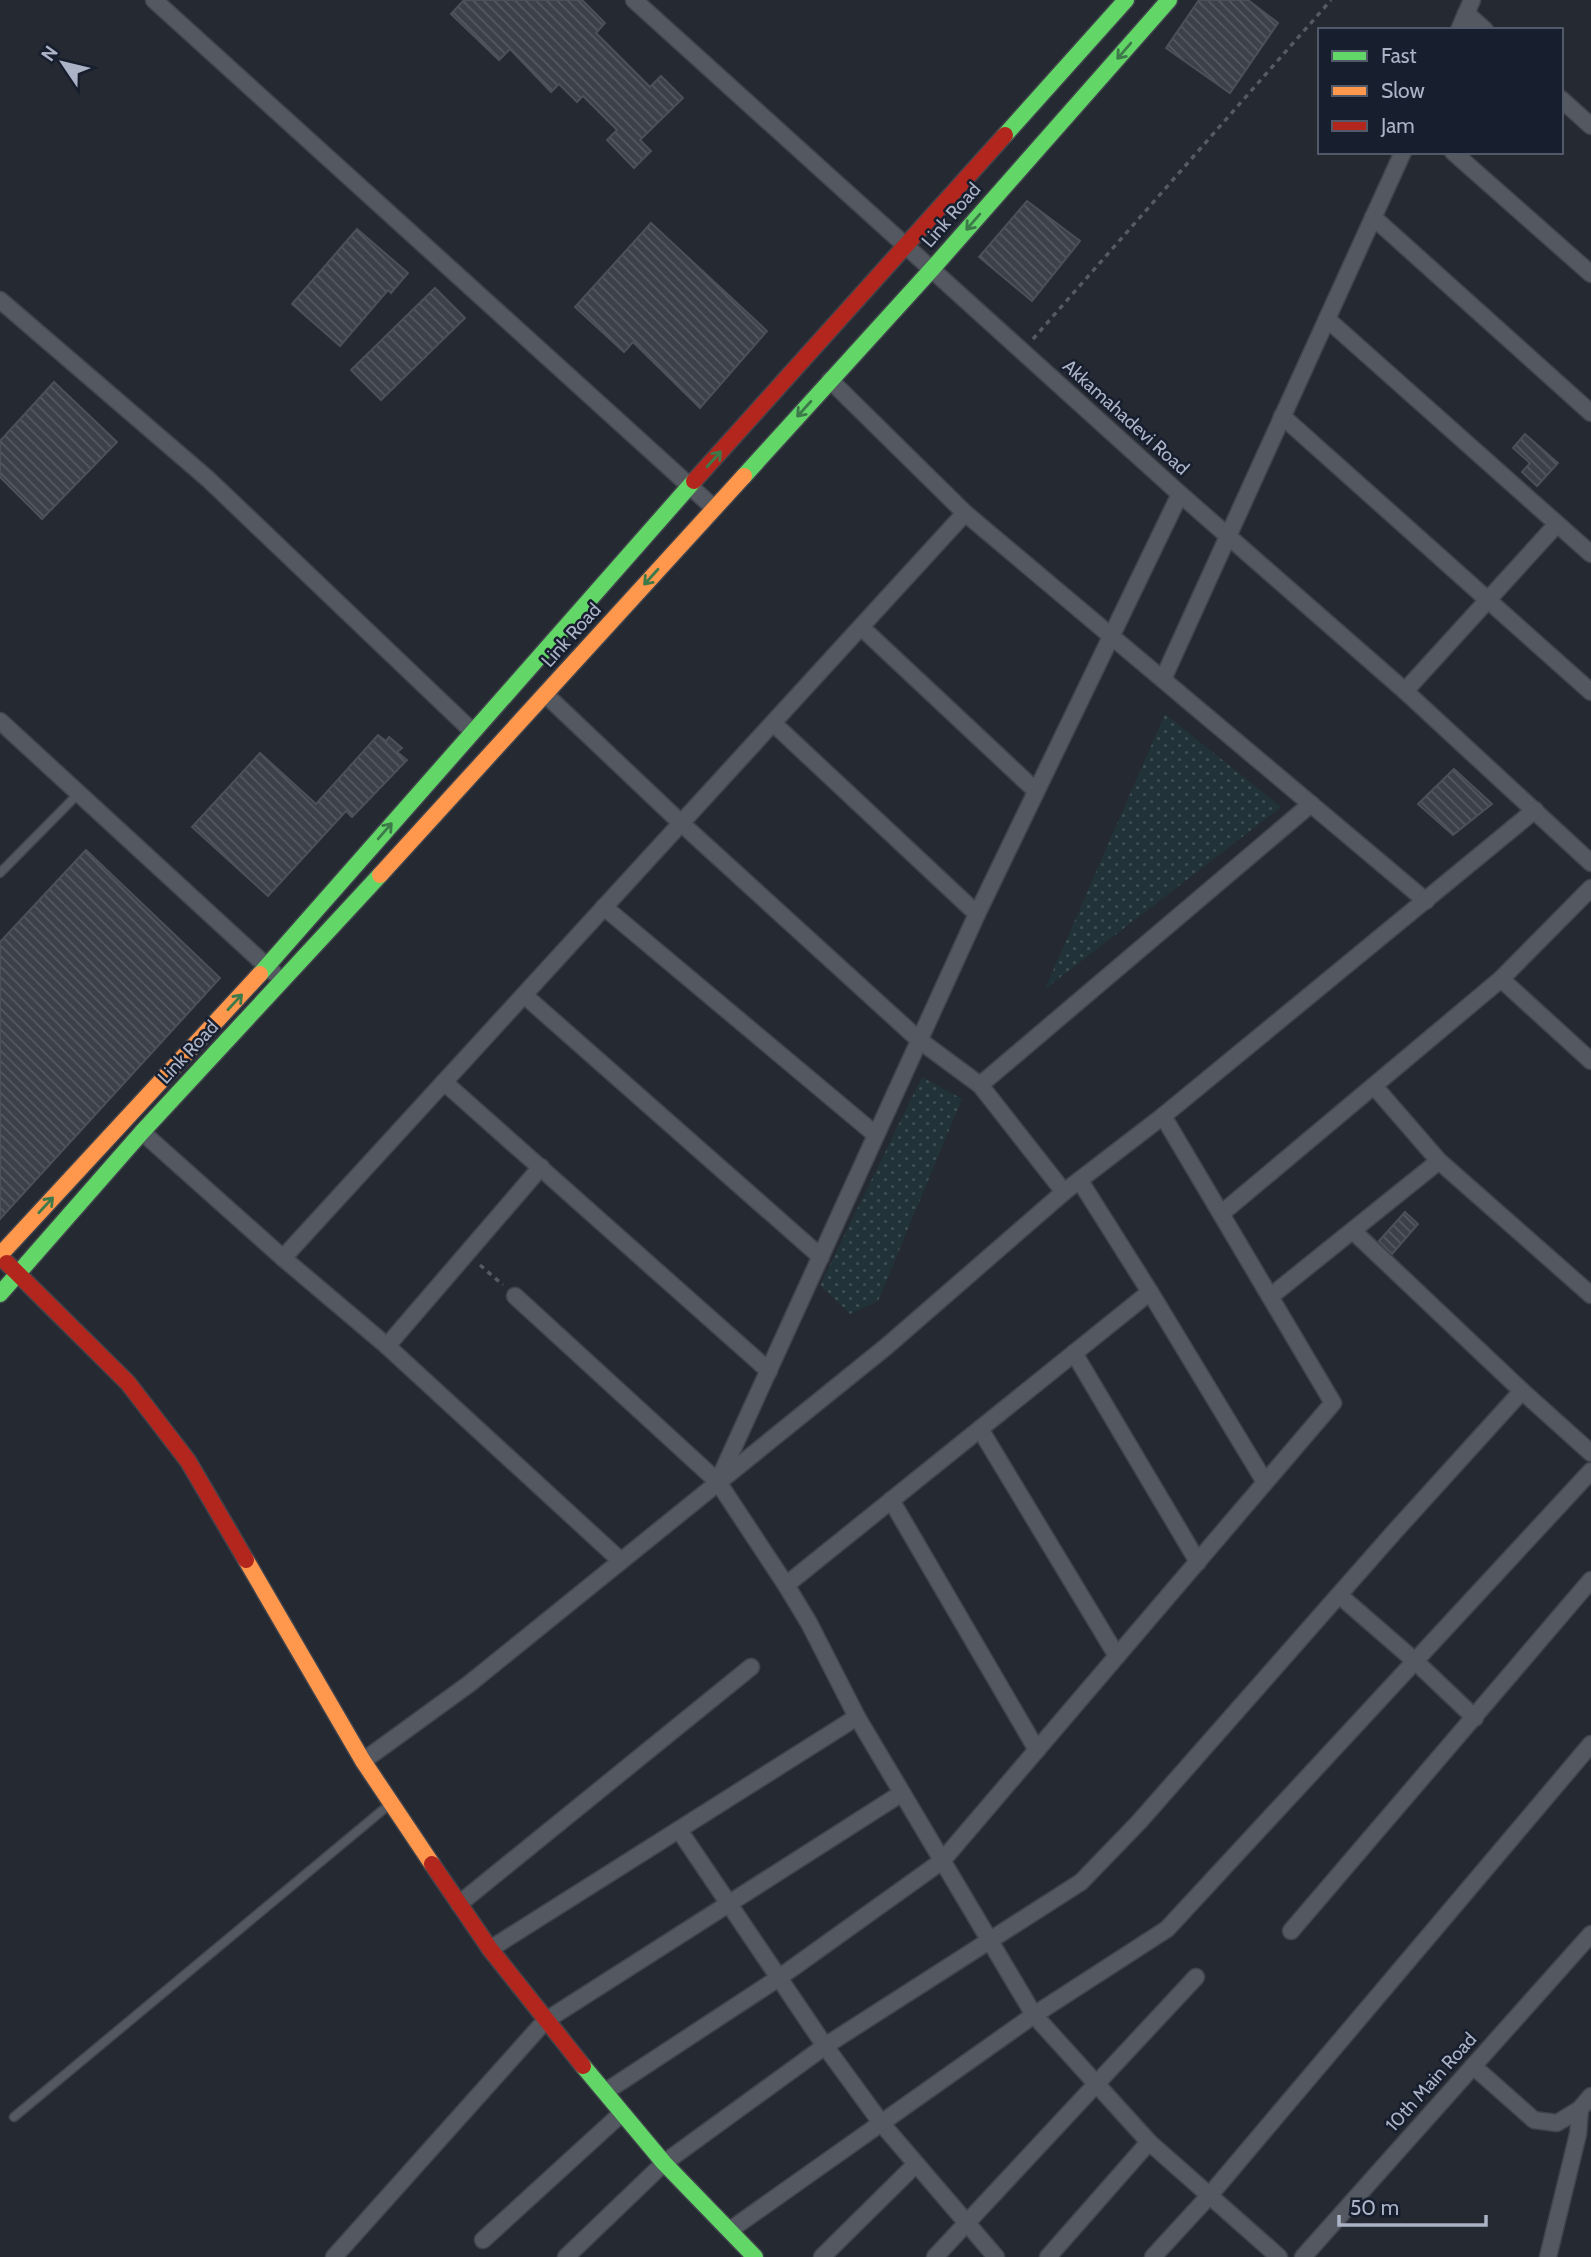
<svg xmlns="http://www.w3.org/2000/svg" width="1591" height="2257" font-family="Cabin,sans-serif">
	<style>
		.park { fill: url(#park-dots) }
		.building { fill: url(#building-back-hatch); stroke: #4b505a; stroke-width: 2 }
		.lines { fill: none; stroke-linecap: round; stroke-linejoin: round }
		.lane-casing { stroke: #40434b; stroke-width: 11 }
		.street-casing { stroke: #40434b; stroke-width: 19 }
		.fast-casing { stroke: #40434b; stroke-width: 19 }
		.slow-casing { stroke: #40434b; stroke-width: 19 }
		.jam-casing { stroke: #40434b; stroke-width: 19 }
		.path { stroke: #565a63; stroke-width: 3.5; stroke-dasharray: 5 5; stroke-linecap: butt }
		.lane { stroke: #535861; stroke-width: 8 }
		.street { stroke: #535861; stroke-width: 16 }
		.fast { stroke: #63d668; stroke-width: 16 }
		.slow { stroke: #ff974d; stroke-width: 16 }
		.jam { stroke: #b3261e; stroke-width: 16 }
		.oneway { stroke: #3d7a4a }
		.labels { text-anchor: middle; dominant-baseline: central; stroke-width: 5; stroke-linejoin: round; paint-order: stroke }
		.street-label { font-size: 19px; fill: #abb3c6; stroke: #171e2d }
	</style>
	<defs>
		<pattern id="park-dots" width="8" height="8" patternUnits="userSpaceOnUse" patternTransform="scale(1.75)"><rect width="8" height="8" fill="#213338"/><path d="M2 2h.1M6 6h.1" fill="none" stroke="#3f4e53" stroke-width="1.8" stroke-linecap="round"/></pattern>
		<pattern id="building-back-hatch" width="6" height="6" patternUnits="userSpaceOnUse" patternTransform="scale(1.75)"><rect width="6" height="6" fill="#3b4049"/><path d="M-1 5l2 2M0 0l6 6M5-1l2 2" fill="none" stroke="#555962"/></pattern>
	</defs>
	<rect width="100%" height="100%" fill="#242932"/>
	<!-- park -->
	<g class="park">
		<path d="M1165,714l116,93 -236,182z"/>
		<path d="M922,1077l40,22 -84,202 -28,13 -30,-29z"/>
	</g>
	<!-- building -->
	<g class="building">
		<path d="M464,0h118l23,23 -9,10 54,54 11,-11 22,22 -43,42 11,11 -17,17 -27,-28 10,-10 -34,-34 -6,6 -18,-18 -8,8 -41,-43 -11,11 -48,-46z"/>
		<path d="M1199,0h49l30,23 -48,70 -64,-45z"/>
		<path d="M1027,201l53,40 -48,60 -53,-44z"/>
		<path d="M651,223l116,108 -67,77 -67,-66 -9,10 -49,-45z"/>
		<path d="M357,229l51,44 -17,20 -3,-3 -48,56 -48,-42z"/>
		<path d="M435,288l30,30 -84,82 -30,-30z"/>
		<path d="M54,382l63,60 -75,77 -42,-42v-36z"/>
		<path d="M1525,434l33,29 -21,23 -15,-14 8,-9 -17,-15z"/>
		<path d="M378,735l8,6 3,-4 13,11 -5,4 10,8 -55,57 -6,-6 -78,85 -76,-69 68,-74 56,51z"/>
		<path d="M1454,769l38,35 -39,31 -35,-31z"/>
		<path d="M86,850l134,128 -220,241v-277z"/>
		<path d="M1405,1212l13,12 -26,30 -13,-13z"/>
	</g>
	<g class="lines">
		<defs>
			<g id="lane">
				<path d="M0,873l79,-80"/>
				<path d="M14,2117l376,-313"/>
			</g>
			<g id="street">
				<path d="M154,0l560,508"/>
				<path d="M634,0l546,494 225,197 186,172"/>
				<path d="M1466,13l19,17"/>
				<path d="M1459,30l13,-30"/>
				<path d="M1561,99l30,27"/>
				<path d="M1453,152l138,122"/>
				<path d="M1373,217l218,196"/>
				<path d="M0,300l208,179 264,252"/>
				<path d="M1327,319l264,235"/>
				<path d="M830,380l135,133 461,388"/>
				<path d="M1282,416l309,276"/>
				<path d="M861,627l175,164"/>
				<path d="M1163,679l240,-527"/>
				<path d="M1405,691l152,-167"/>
				<path d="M545,694l136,129 238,217 61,45 84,107"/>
				<path d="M0,721l273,251"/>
				<path d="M773,723l204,191"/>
				<path d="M604,907l272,228"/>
				<path d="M1501,979l90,82"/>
				<path d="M524,995l297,262"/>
				<path d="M444,1082l325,289"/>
				<path d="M980,1085l331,-281"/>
				<path d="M1374,1086l65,75 152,134"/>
				<path d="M142,1132l141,126 104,88 234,215"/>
				<path d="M1080,1181l70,111 115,190"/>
				<path d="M1222,1213l279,-234 90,-91"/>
				<path d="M1353,1231l169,160 69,62"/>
				<path d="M283,1258l682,-745"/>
				<path d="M515,1296l203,186 68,103 23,38 48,94 177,298 115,127 130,115"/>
				<path d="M1271,1296l168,-135"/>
				<path d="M387,1346l154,-179"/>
				<path d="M1074,1353l124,209"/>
				<path d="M980,1429l137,227"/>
				<path d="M720,1477l257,-563 203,-420"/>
				<path d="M891,1500l146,250"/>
				<path d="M786,1585l364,-293"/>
				<path d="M1339,1595l76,66 60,57"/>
				<path d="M363,1761l106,-77 418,-338 177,-154 99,-76 372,-306"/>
				<path d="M679,1830l146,216 57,78 114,133"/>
				<path d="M459,1904l292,-237"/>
				<path d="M1291,1931l300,-351"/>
				<path d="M490,1949l367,-232"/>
				<path d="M1473,2066l61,54 23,3 23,-14"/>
				<path d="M605,2092l175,-115 162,-116 391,-458 -170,-287"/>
				<path d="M730,2230l304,-215 133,-86 424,-458"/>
				<path d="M483,2240l139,-127"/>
				<path d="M334,2257l211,-236 357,-228"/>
				<path d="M566,2257l98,-94 161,-117 256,-164 58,-60 257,-292 126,-139"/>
				<path d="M822,2257l94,-93"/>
				<path d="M935,2257l261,-280"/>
				<path d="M1048,2257l101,-115"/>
				<path d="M1153,2257l56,-61 382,-452"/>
				<path d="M1303,2257l288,-323"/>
				<path d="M1548,2257l30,-123 2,-25 11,-13"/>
			</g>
			<g id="fast">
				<path d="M1005,135l121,-135"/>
				<path d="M744,476l188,-207 237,-269"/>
				<path d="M260,974l434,-493"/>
				<path d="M0,1294l142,-162 238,-257"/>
				<path d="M583,2066l81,97 91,94"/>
			</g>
			<g id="slow">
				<path d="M380,875l364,-399"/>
				<path d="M0,1255l260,-281"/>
				<path d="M246,1560l117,201 69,103"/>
			</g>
			<g id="jam">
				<path d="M694,481l311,-346"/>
				<path d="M7,1263l121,120 60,78 58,99"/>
				<path d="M432,1864l58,85 93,117"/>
			</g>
		</defs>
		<!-- lane casing -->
		<use href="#lane" class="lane-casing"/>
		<!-- street casing -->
		<use href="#street" class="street-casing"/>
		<!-- fast casing -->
		<use href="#fast" class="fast-casing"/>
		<!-- slow casing -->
		<use href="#slow" class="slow-casing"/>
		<!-- jam casing -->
		<use href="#jam" class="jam-casing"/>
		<!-- path -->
		<g class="path">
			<path d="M1033,339l298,-339"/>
			<path d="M480,1265l23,20"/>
		</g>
		<!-- lane -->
		<use href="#lane" class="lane"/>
		<!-- street -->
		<use href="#street" class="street"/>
		<!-- fast -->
		<use href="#fast" class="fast"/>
		<!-- slow -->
		<use href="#slow" class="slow"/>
		<!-- jam -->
		<use href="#jam" class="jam"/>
	</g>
	<!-- one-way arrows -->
	<defs><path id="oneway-shaft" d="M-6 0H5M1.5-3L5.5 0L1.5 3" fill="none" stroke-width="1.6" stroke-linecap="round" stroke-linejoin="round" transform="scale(1.75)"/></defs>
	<g class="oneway">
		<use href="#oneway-shaft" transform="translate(1124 51) rotate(131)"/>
		<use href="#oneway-shaft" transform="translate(973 222) rotate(131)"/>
		<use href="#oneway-shaft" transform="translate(804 409) rotate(132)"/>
		<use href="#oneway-shaft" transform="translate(714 459) rotate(-48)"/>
		<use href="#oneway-shaft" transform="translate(651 577) rotate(132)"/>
		<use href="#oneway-shaft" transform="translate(385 831) rotate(-49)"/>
		<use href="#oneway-shaft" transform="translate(235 1002) rotate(-47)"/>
		<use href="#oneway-shaft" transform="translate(46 1205) rotate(-47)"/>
	</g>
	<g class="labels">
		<!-- street labels -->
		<g class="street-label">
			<text transform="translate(951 215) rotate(-49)">Link Road</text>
			<text transform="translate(1126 417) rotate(42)">Akkamahadevi Road</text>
			<text transform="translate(571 635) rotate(-48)">Link Road</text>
			<text transform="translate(188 1052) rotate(-47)">Link Road</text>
			<text transform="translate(1431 2082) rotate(-48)">10th Main Road</text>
		</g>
	</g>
	<!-- legend -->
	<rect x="1318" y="28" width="245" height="126" fill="#171e2d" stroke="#525a6a" stroke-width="2"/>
	<rect x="1332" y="51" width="35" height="10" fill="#63d668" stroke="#525a6a" stroke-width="2"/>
	<text x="1381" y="63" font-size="21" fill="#abb3c6">Fast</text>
	<rect x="1332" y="86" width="35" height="10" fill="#ff974d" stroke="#525a6a" stroke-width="2"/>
	<text x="1381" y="98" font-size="21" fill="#abb3c6">Slow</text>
	<rect x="1332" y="121" width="35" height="10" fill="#b3261e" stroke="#525a6a" stroke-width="2"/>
	<text x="1381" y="133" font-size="21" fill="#abb3c6">Jam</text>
	<!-- north arrow -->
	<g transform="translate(63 63) rotate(305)" stroke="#171e2d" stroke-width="5" paint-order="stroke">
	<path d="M0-5L12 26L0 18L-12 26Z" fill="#abb3c6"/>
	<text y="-10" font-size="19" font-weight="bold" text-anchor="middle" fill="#abb3c6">N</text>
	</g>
	<!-- scale -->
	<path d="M1339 2215v10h147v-10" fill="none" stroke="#abb3c6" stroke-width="3.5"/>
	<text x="1350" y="2215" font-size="21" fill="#abb3c6" stroke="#171e2d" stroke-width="5" paint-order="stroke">50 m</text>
</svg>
